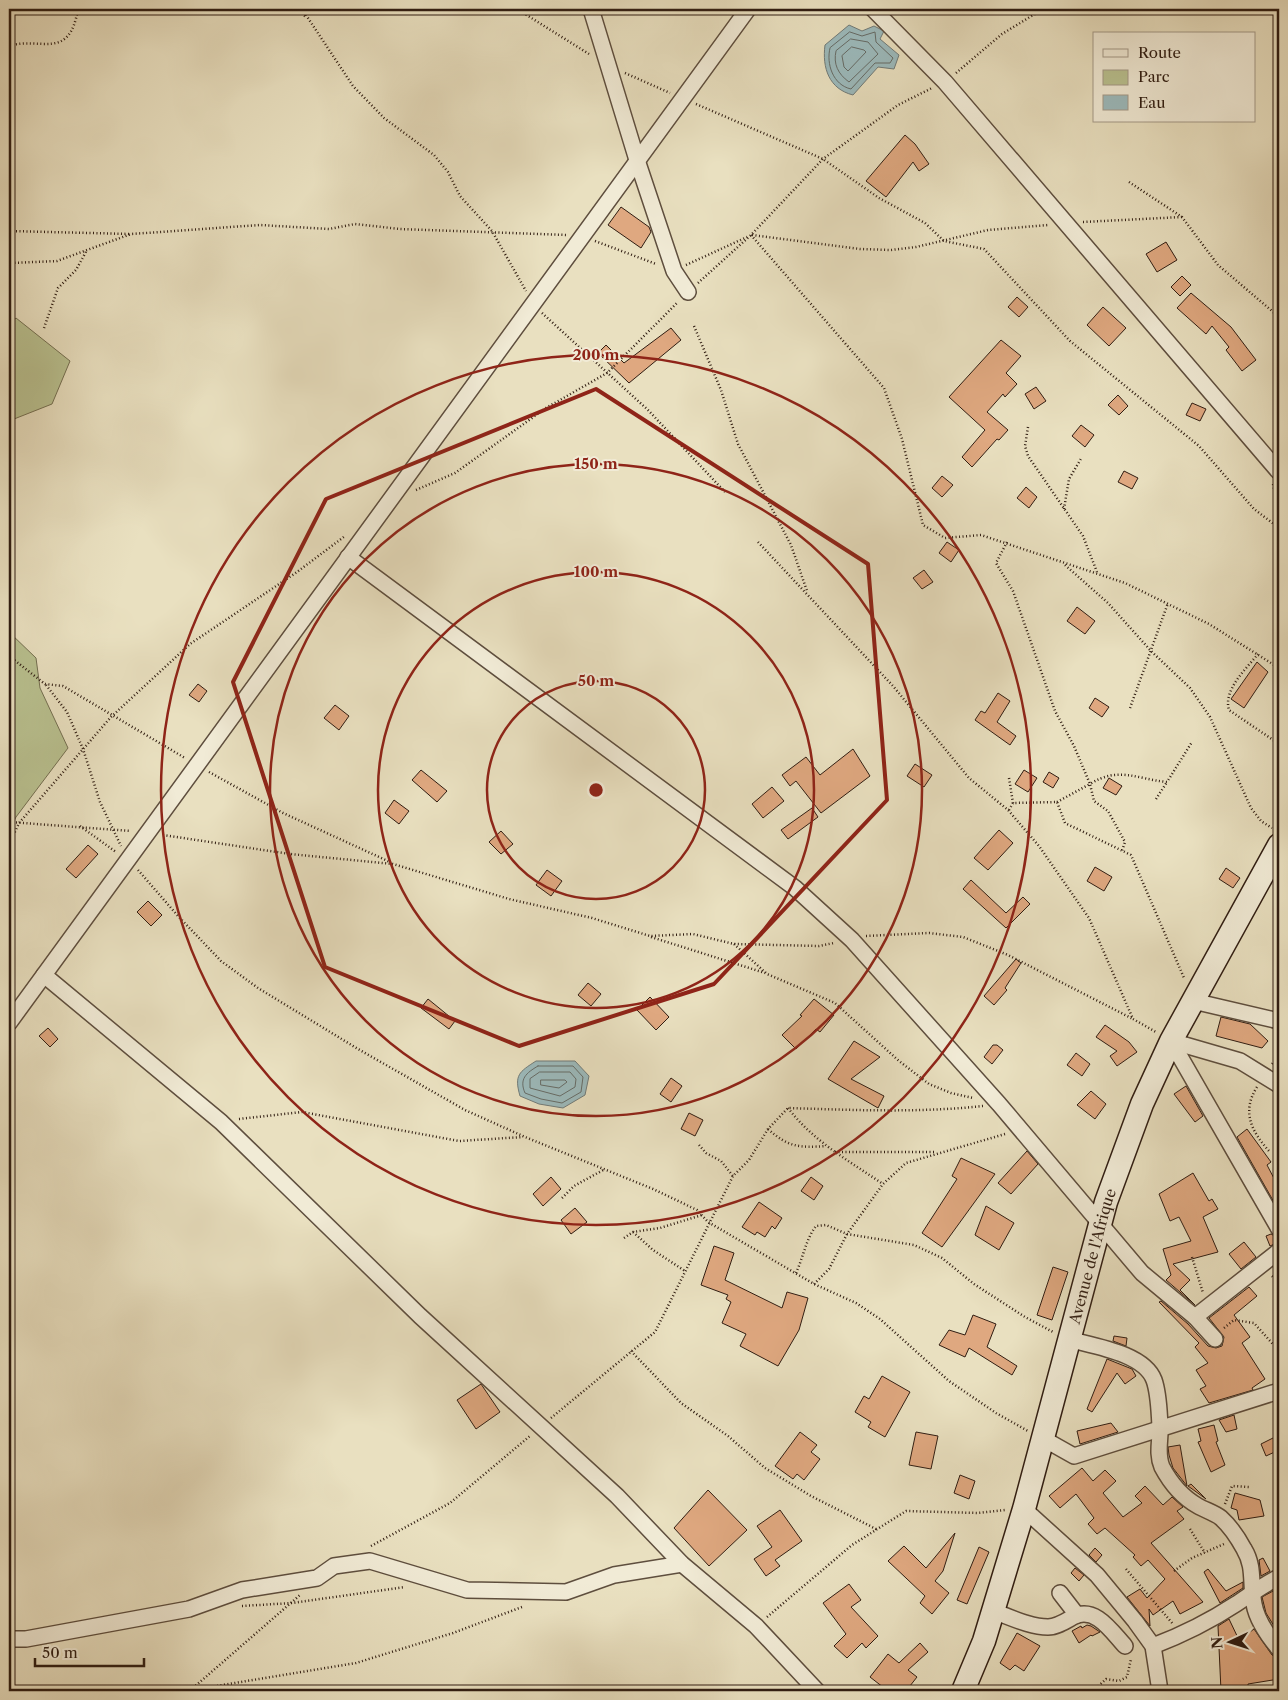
<svg xmlns="http://www.w3.org/2000/svg" width="1288" height="1700" font-family="'Libre Caslon Text',serif">
	<style>
		.green { fill: #b9c190; stroke: #746f51 }
		.water { fill: #9cbabc; stroke: #717b78 }
		.lines { fill: none; stroke-linecap: round; stroke-linejoin: round }
		.shore { stroke: #666c67; stroke-width: 1 }
		.building { fill: #dfa880; stroke: #301d12 }
		.minor-casing { stroke: #5e4e3e; stroke-width: 18 }
		.secondary-casing { stroke: #301d12; stroke-width: 25 }
		.path { stroke: #301d12; stroke-width: 2.5; stroke-dasharray: 1 2.5; stroke-linecap: butt }
		.minor { stroke: #f1ebd6; stroke-width: 15 }
		.secondary { stroke: #f1ebd6; stroke-width: 22 }
		.marked { fill: none; stroke: #8f2418; stroke-width: 4; stroke-linejoin: round }
		.ring { fill: none; stroke: #8f2418; stroke-width: 2.5 }
		.labels { text-anchor: middle; dominant-baseline: central; stroke-width: 4; stroke-linejoin: round; paint-order: stroke }
		.street-label { font-size: 15px; fill: #301d12; stroke: #f1ebd6 }
		.centre { fill: #8f2418; stroke: #f1ebd6; stroke-width: 2.5 }
		.ring-label { font-size: 15px; text-anchor: middle; font-weight: bold; fill: #8f2418; stroke: #f1ebd6; stroke-width: 4; stroke-linejoin: round; paint-order: stroke }
	</style>
	<rect width="100%" height="100%" fill="#e9e0c0"/>
	<filter id="stains"><feTurbulence type="fractalNoise" baseFrequency=".004" numOctaves="4"/><feColorMatrix values="0 0 0 0 .2 0 0 0 0 .09 0 0 0 0 .02 0 0 0 .5 -.17"/></filter>
	<radialGradient id="worn" r=".72"><stop offset=".6" stop-color="#630" stop-opacity="0"/><stop offset="1" stop-color="#630" stop-opacity=".3"/></radialGradient>
	<!-- green -->
	<g class="green">
		<path d="M16,318l54,43 -18,43 -43,17v-97z"/>
		<path d="M9,632l27,26 4,30 28,60 -52,69 -7,14z"/>
	</g>
	<!-- water -->
	<g class="water">
		<path d="M849,25l13,6 12,-5 10,5 -4,8 19,16 -5,14 -16,-2 -25,28c-24,-6 -31,-27 -28,-50z"/>
		<path d="M536,1061h39l14,15 -4,19 -22,13 -24,-4 -19,-8c-6,-21 -1,-24 16,-35z"/>
	</g>
	<g class="lines">
		<!-- shore -->
		<g class="shore">
			<path d="M850,32l12,4 13,-4 1,10 17,16 -3,5h-15l-24,26c-18,-4 -25,-25 -21,-41z"/>
			<path d="M851,39l17,3 10,12 -29,28c-11,-8 -16,-18 -13,-31z"/>
			<path d="M852,47l12,3 2,2 -18,19 -4,-4 -2,-11z"/>
			<path d="M538,1066h35l10,11 -2,15 -19,11 -21,-4 -16,-6c-6,-14 1,-20 13,-27z"/>
			<path d="M540,1072h30l6,7 -1,8 -15,9 -30,-8v-9z"/>
			<path d="M541,1080h24l2,2 -8,6 -18,-3z"/>
		</g>
	</g>
	<!-- building -->
	<g class="building">
		<path d="M905,135l10,9 14,20 -10,7 -6,-9 -27,35 -20,-16z"/>
		<path d="M621,207l28,20 2,5 -10,16 -33,-23z"/>
		<path d="M1166,242l11,18 -20,12 -11,-18z"/>
		<path d="M1182,276l9,9 -11,11 -9,-9z"/>
		<path d="M1191,293l40,34 25,33 -14,11 -16,-21 3,-3 -17,-21 -6,8 -29,-26z"/>
		<path d="M1017,297l11,10 -9,10 -11,-10z"/>
		<path d="M1103,307l23,21 -17,18 -22,-21z"/>
		<path d="M671,328l10,12 -52,43 -31,-30 8,-8 18,18z"/>
		<path d="M1001,340l20,16 -15,17 11,11 -12,13 -2,-3 -16,18 21,18 -9,10 -2,-1 -25,28 -10,-10 23,-27 -36,-33z"/>
		<path d="M1036,387l10,14 -12,8 -9,-15z"/>
		<path d="M1118,395l10,11 -9,9 -11,-10z"/>
		<path d="M1192,403l14,6 -6,12 -14,-6z"/>
		<path d="M1081,425l13,10 -9,12 -13,-11z"/>
		<path d="M1124,471l14,7 -6,11 -14,-7z"/>
		<path d="M942,476l11,9 -11,12 -10,-9z"/>
		<path d="M1026,487l11,10 -8,11 -12,-10z"/>
		<path d="M947,542l12,8 -8,12 -12,-9z"/>
		<path d="M924,570l9,12 -11,7 -9,-11z"/>
		<path d="M1077,607l18,14 -10,13 -18,-13z"/>
		<path d="M1257,662l11,10 -24,36 -13,-9z"/>
		<path d="M198,684l9,7 -8,11 -10,-7z"/>
		<path d="M998,693l12,8 -13,21 19,14 -6,9 -35,-25 6,-9 4,2z"/>
		<path d="M1095,698l14,9 -7,10 -13,-9z"/>
		<path d="M335,705l14,11 -10,14 -15,-12z"/>
		<path d="M853,749l17,27 -49,37 -25,-32 -6,5 -8,-11 24,-18 14,18z"/>
		<path d="M915,764l17,11 -8,12 -17,-11z"/>
		<path d="M421,770l26,21 -10,11 -25,-22z"/>
		<path d="M1024,770l13,8 -9,14 -13,-8z"/>
		<path d="M1049,772l10,6 -6,10 -10,-6z"/>
		<path d="M1109,778l13,8 -6,9 -13,-7z"/>
		<path d="M772,787l12,14 -21,17 -11,-14z"/>
		<path d="M394,800l15,11 -10,13 -14,-11z"/>
		<path d="M812,808l6,9 -30,22 -7,-9z"/>
		<path d="M999,830l14,13 -25,27 -14,-12z"/>
		<path d="M501,831l12,13 -12,10 -12,-12z"/>
		<path d="M88,845l10,9 -22,24 -10,-9z"/>
		<path d="M1095,867l17,10 -8,14 -17,-10z"/>
		<path d="M1226,868l14,10 -7,10 -14,-9z"/>
		<path d="M547,870l15,11 -11,15 -15,-11z"/>
		<path d="M971,880l35,33 17,-16 7,7 -24,24 -43,-39z"/>
		<path d="M148,901l14,14 -11,11 -14,-14z"/>
		<path d="M1016,959l5,4 -16,25 2,2 -13,15 -10,-9z"/>
		<path d="M588,983l13,11 -10,12 -13,-11z"/>
		<path d="M650,997l19,20 -13,13 -19,-20z"/>
		<path d="M428,999l27,22 -6,8 -28,-21z"/>
		<path d="M814,999l20,16 -14,17 -4,-3 -20,20 -14,-14 20,-19 -2,-1z"/>
		<path d="M1221,1017l29,7 18,17 -6,7 -46,-12z"/>
		<path d="M1105,1025l24,17 8,10 -20,14 -7,-10 7,-5 -21,-14z"/>
		<path d="M48,1028l10,11 -8,8 -11,-11z"/>
		<path d="M854,1041l26,16 -29,22 33,17 -6,12 -50,-29z"/>
		<path d="M993,1045h4l6,5 -11,14 -8,-7z"/>
		<path d="M1076,1053l14,11 -8,12 -15,-11z"/>
		<path d="M671,1078l11,8 -11,16 -11,-8z"/>
		<path d="M1186,1086l17,30 -8,6 -21,-28z"/>
		<path d="M1091,1091l15,13 -11,15 -18,-14z"/>
		<path d="M689,1113l14,7 -8,16 -14,-7z"/>
		<path d="M1247,1129l24,33 -4,3 12,23v23l-42,-74z"/>
		<path d="M1027,1151l11,13 -27,30 -13,-11z"/>
		<path d="M961,1158l34,16 -53,73 -20,-14 35,-54 -5,-3z"/>
		<path d="M1193,1173l16,28 3,-2 6,10 -15,8 15,35 -45,12 17,16 -10,10 15,15 -29,-25 5,-5 -8,-26 28,-8 -12,-24 -9,4 -11,-27z"/>
		<path d="M551,1177l10,12 -18,17 -10,-12z"/>
		<path d="M811,1177l12,9 -9,14 -13,-9z"/>
		<path d="M759,1202l23,16 -7,11 -3,-3 -7,11 -8,-5 -2,3 -13,-8z"/>
		<path d="M986,1206l28,17 -15,27 -24,-15z"/>
		<path d="M575,1208l12,14 -16,12 -10,-14z"/>
		<path d="M1271,1234l8,4v4l-9,4 -4,-10z"/>
		<path d="M1244,1242l12,15 -15,12 -12,-15z"/>
		<path d="M714,1246l20,7 -9,27 57,28 5,-16 21,6 -9,32 -21,36 -38,-20 6,-12 -24,-11 9,-21 -5,-3 2,-4 -27,-10z"/>
		<path d="M1053,1267l15,5 -16,48 -15,-5z"/>
		<path d="M1249,1287l8,9 -23,19 16,22 -8,6 23,36 -13,9 1,2 -44,13 -9,-14 6,-3 -10,-16 12,-7 -13,-16 4,-4 -40,-41 2,-1 27,23 20,22 8,2 6,-2 2,-9 -15,-19z"/>
		<path d="M973,1315l23,9 -9,23 30,19 -5,9 -43,-27 -4,9 -26,-12 10,-15 16,5z"/>
		<path d="M1114,1336l13,2 -1,8 -13,-5z"/>
		<path d="M1107,1359l25,10 4,7 -11,8 -8,-11 -25,39 -5,-3z"/>
		<path d="M882,1376l28,16 -25,45 -17,-10 3,-5 -16,-10 9,-16 5,3z"/>
		<path d="M481,1384l19,28 -24,17 -19,-29z"/>
		<path d="M1234,1415l3,14 -11,3 -7,-12z"/>
		<path d="M1111,1423l7,9 -38,12 -3,-13z"/>
		<path d="M1214,1425l4,16 -2,1 9,23 -14,7 -13,-30 3,-1 -3,-12z"/>
		<path d="M800,1432l17,13 -6,7 9,7 -16,21 -7,-6 -4,5 -18,-13z"/>
		<path d="M916,1432l22,4 -7,33 -22,-4z"/>
		<path d="M1279,1435v15l-13,6 -5,-12z"/>
		<path d="M1180,1445l7,41 -14,-18 -4,-13 -1,-8z"/>
		<path d="M1082,1468l11,13 12,-11 11,11 -13,12 20,24 19,-14 -7,-7 10,-10 18,19 9,-8 11,10 -6,4 7,8 -33,24 52,59 -23,12 -7,-13 -20,14 -4,-6 1,17 -23,-29 13,-8 7,9 18,-19 -17,-19 -7,6 -8,-9 2,-2 -30,-27 -8,6 -9,-10 6,-6 -18,-24 -16,14 -11,-12z"/>
		<path d="M960,1475l15,6 -6,18 -15,-6z"/>
		<path d="M1191,1484l15,15 -18,-13z"/>
		<path d="M708,1490l39,40 -38,36 -35,-38z"/>
		<path d="M1235,1493l25,7 4,16 -25,4 -2,-10 -6,-2z"/>
		<path d="M780,1510l22,31 -27,19 5,6 -14,10 -12,-17 18,-12 -15,-21z"/>
		<path d="M955,1533l-12,38 -8,10 14,12 -17,21 -12,-11 5,-7 -37,-35 16,-15 22,22z"/>
		<path d="M979,1547l10,5 -22,52 -10,-4z"/>
		<path d="M1095,1548l7,7 -6,7 -7,-7z"/>
		<path d="M1263,1558l7,13 -9,5 -2,-16z"/>
		<path d="M1075,1568l9,7 -5,6 -8,-8z"/>
		<path d="M1208,1569l18,22 17,-9v6l-23,15 -16,-31z"/>
		<path d="M849,1584l12,16 -10,7 27,29 -12,12 -4,-5 -15,15 -13,-12 12,-12 -23,-31z"/>
		<path d="M1275,1590l4,8v36l-13,-21 -4,-16z"/>
		<path d="M1229,1619l10,21 15,-11 18,26 7,3v21l-31,5v7h-27l-3,-65z"/>
		<path d="M1087,1625l4,1 9,6 -8,4 -1,-1 -12,8 -7,-12 9,-5 1,2z"/>
		<path d="M1017,1633l23,13 -16,25 -9,-6 -5,5 -10,-7z"/>
		<path d="M920,1643l8,9 -20,18 9,7 -11,14h-18l-18,-14 18,-23 11,9z"/>
	</g>
	<g class="lines">
		<defs>
			<g id="minor">
				<path d="M591,9l46,151 37,111 14,21"/>
				<path d="M873,9l72,73 334,390"/>
				<path d="M348,557l447,331 57,52 147,164 143,169 53,44 84,-66"/>
				<path d="M44,975l177,147 199,194 197,180 65,68 74,62 61,65"/>
				<path d="M1193,1001l86,20"/>
				<path d="M9,1023l739,-1014"/>
				<path d="M1171,1041l108,188"/>
				<path d="M1171,1041l69,20 39,24"/>
				<path d="M1195,1317l20,22"/>
				<path d="M1068,1339c25,7 76,14 86,41 5,14 5,32 6,46 1,13 -4,27 2,41 8,15 20,30 36,39 7,4 17,7 23,12 9,8 17,20 23,31 11,18 6,35 10,55 3,17 14,32 25,45"/>
				<path d="M1042,1438l32,18 205,-65"/>
				<path d="M1024,1509l73,66 38,46 18,25 7,45"/>
				<path d="M1060,1593l17,22"/>
				<path d="M993,1611c17,6 37,16 55,16 9,0 18,-6 25,-10 22,-12 39,15 52,29"/>
				<path d="M9,1639h17l163,-30 53,-19 75,-12 17,-12 36,-5 97,29 99,2 48,-17 68,-11"/>
				<path d="M1153,1646c29,-11 57,-25 83,-42 15,-10 27,-19 43,-27"/>
			</g>
			<g id="secondary">
				<path id="s1" d="M963,1691l21,-50 40,-132 82,-307 36,-98 29,-63 108,-196"/>
			</g>
		</defs>
		<!-- minor casing -->
		<use href="#minor" class="minor-casing"/>
		<!-- secondary casing -->
		<use href="#secondary" class="secondary-casing"/>
		<!-- path -->
		<g class="path">
			<path d="M296,9l10,8"/>
			<path d="M302,9l51,77 31,32 50,37 14,17 12,24 32,35 34,60"/>
			<path d="M517,9l72,45"/>
			<path d="M9,46c32,-10 60,16 69,-37"/>
			<path d="M625,73l45,20"/>
			<path d="M956,73l46,-39 41,-25"/>
			<path d="M696,104l127,55 56,39 46,25 19,18 40,8 86,92 129,105 55,63 25,19"/>
			<path d="M1129,182l53,35 36,48 61,52"/>
			<path d="M1083,222l99,-5"/>
			<path d="M9,231l121,3"/>
			<path d="M751,235l133,153 18,51 21,86 22,13 36,-3 144,48 84,41 70,44"/>
			<path d="M752,235l108,14 31,1 25,-3 72,-17 60,-5"/>
			<path d="M595,241l61,23"/>
			<path d="M11,263l46,-2 74,-27 129,-9 69,4 26,-5 45,5 166,6"/>
			<path d="M686,265l61,-28"/>
			<path d="M698,283l53,-48 72,-76 75,-54 34,-17"/>
			<path d="M542,313l106,97 77,82"/>
			<path d="M694,326l27,64 17,54 53,101 16,46"/>
			<path d="M44,328l14,-40 18,-18 11,-20"/>
			<path d="M1028,427l-3,19 3,10 55,80 14,36"/>
			<path d="M1273,484l6,29"/>
			<path d="M416,490l39,-17 91,-65 61,-35 71,-71"/>
			<path d="M1064,509l5,-30 13,-22"/>
			<path d="M758,542l135,144 76,92 39,32 31,36 50,72 44,101 23,13"/>
			<path d="M1007,542l-11,21 17,28 42,120 19,35 16,38c29,-18 46,-5 77,-2l25,-40"/>
			<path d="M1065,565l43,38 43,48 39,37 20,29 41,91 10,13 11,7"/>
			<path d="M1258,654c-12,15 -35,36 -29,56l50,34"/>
			<path d="M9,656l36,28 18,2 122,72"/>
			<path d="M46,685l21,27 16,37 17,53 21,44"/>
			<path d="M1130,708l38,-105"/>
			<path d="M209,772l74,41 107,49"/>
			<path d="M1009,778l4,25"/>
			<path d="M1156,799l11,-17"/>
			<path d="M1057,802l33,-18 4,17 14,10 17,31 -3,9"/>
			<path d="M1009,810l4,-7 44,-1 8,21 66,32 53,123"/>
			<path d="M9,822l122,9"/>
			<path d="M80,826l36,26"/>
			<path d="M163,835l127,19 103,10 116,35 83,19 58,18 43,-2 41,10 85,2 15,-3"/>
			<path d="M9,845l10,-22 92,-106 79,-73 107,-72 48,-36"/>
			<path d="M138,870l40,46 43,45 37,27 100,61 107,61 60,27 128,52 44,21 11,12 106,62 42,19 24,16 69,62 47,32 32,18"/>
			<path d="M866,936l63,-3 34,4 45,18 125,64"/>
			<path d="M651,937l114,36"/>
			<path d="M734,944l33,30 68,29 64,58 30,23 22,9 22,5"/>
			<path d="M1272,1064l7,-8"/>
			<path d="M1257,1087c-16,25 -5,45 12,64"/>
			<path d="M788,1108c25,33 61,53 95,76"/>
			<path d="M239,1119l63,-7 157,29 64,-4"/>
			<path d="M768,1129c20,18 31,19 58,17"/>
			<path d="M699,1145l7,8 15,8 12,15"/>
			<path d="M835,1152h100"/>
			<path d="M562,1198l12,-12 31,-17"/>
			<path d="M633,1232l20,18 32,21"/>
			<path d="M624,1238l9,-6 27,-4 42,-13"/>
			<path d="M1192,1257l11,36"/>
			<path d="M796,1273c7,-15 10,-34 20,-47l10,-1 21,9 67,11 28,13 32,26 51,33 28,15"/>
			<path d="M1272,1276l7,7"/>
			<path d="M814,1284l15,-15 18,-35 36,-50 23,-21 99,-29"/>
			<path d="M1224,1328l10,-8 20,3 25,28"/>
			<path d="M631,1351l50,52 47,33 37,32 46,28 67,34"/>
			<path d="M551,1418l104,-86 78,-156 16,-16 19,-31 20,-21c65,2 130,5 195,-2"/>
			<path d="M1225,1504l7,-18 17,1"/>
			<path d="M1190,1529l15,24"/>
			<path d="M371,1546l79,-43 80,-67"/>
			<path d="M1126,1569l47,55"/>
			<path d="M1174,1571l18,-13 32,-14"/>
			<path d="M242,1606l50,-3 113,-16"/>
			<path d="M767,1617l85,-72 54,-34 72,2 27,-3"/>
			<path d="M193,1688l107,-93"/>
			<path d="M186,1691l170,-28 97,-30 69,-26"/>
			<path d="M1093,1691l13,-12 13,2 8,-4 4,-18"/>
		</g>
		<!-- minor -->
		<use href="#minor" class="minor"/>
		<!-- secondary -->
		<use href="#secondary" class="secondary"/>
	</g>
	<!-- marked area -->
	<path class="marked" d="M596,389l272,175 19,236 -173,184 -195,62 -194,-79 -92,-285 93,-183z"/>
	<!-- distance rings -->
	<g class="ring">
		<circle cx="596" cy="790" r="109"/>
		<circle cx="596" cy="790" r="218"/>
		<circle cx="596" cy="790" r="326"/>
		<circle cx="596" cy="790" r="435"/>
	</g>
	<g class="labels">
		<!-- street labels -->
		<g class="street-label">
			<text stroke="none"><textPath href="#s1" startOffset="454">Avenue de l'Afrique</textPath></text>
		</g>
	</g>
	<circle cx="596" cy="790" r="8" class="centre"/>
	<g class="ring-label">
		<text x="596" y="360">200 m</text>
		<text x="596" y="469">150 m</text>
		<text x="596" y="577">100 m</text>
		<text x="596" y="686">50 m</text>
	</g>
	<!-- margin -->
	<rect width="1288" height="1700" fill="none" stroke="#e9e0c0" stroke-width="30"/>
	<rect x="10" y="10" width="1268" height="1680" fill="none" stroke="#301d12" stroke-width="2.5"/>
	<rect x="15" y="15" width="1258" height="1670" fill="none" stroke="#301d12"/>
	<!-- legend -->
	<rect x="1093" y="32" width="162" height="90" fill="#f1ebd6" stroke="#a49988"/>
	<rect x="1103" y="49" width="25" height="8" fill="#f1ebd6" stroke="#a49988"/>
	<text x="1138" y="58" font-size="15" fill="#301d12">Route</text>
	<rect x="1103" y="70" width="25" height="15" fill="#b9c190" stroke="#a49988"/>
	<text x="1138" y="82" font-size="15" fill="#301d12">Parc</text>
	<rect x="1103" y="95" width="25" height="15" fill="#9cbabc" stroke="#a49988"/>
	<text x="1138" y="108" font-size="15" fill="#301d12">Eau</text>
	<!-- north arrow -->
	<g transform="translate(1230 1642) rotate(266)" stroke="#f1ebd6" stroke-width="4" paint-order="stroke">
	<path d="M0-4L9 19L0 12L-9 19Z" fill="#301d12"/>
	<text y="-8" font-size="14" font-weight="bold" text-anchor="middle" fill="#301d12">N</text>
	</g>
	<!-- scale -->
	<path d="M35 1658v8h109v-8" fill="none" stroke="#301d12" stroke-width="2.5"/>
	<text x="42" y="1658" font-size="15" fill="#301d12" stroke="#f1ebd6" stroke-width="4" paint-order="stroke">50 m</text>
	<rect width="100%" height="100%" filter="url(#stains)"/>
	<rect width="100%" height="100%" fill="url(#worn)"/>
</svg>
